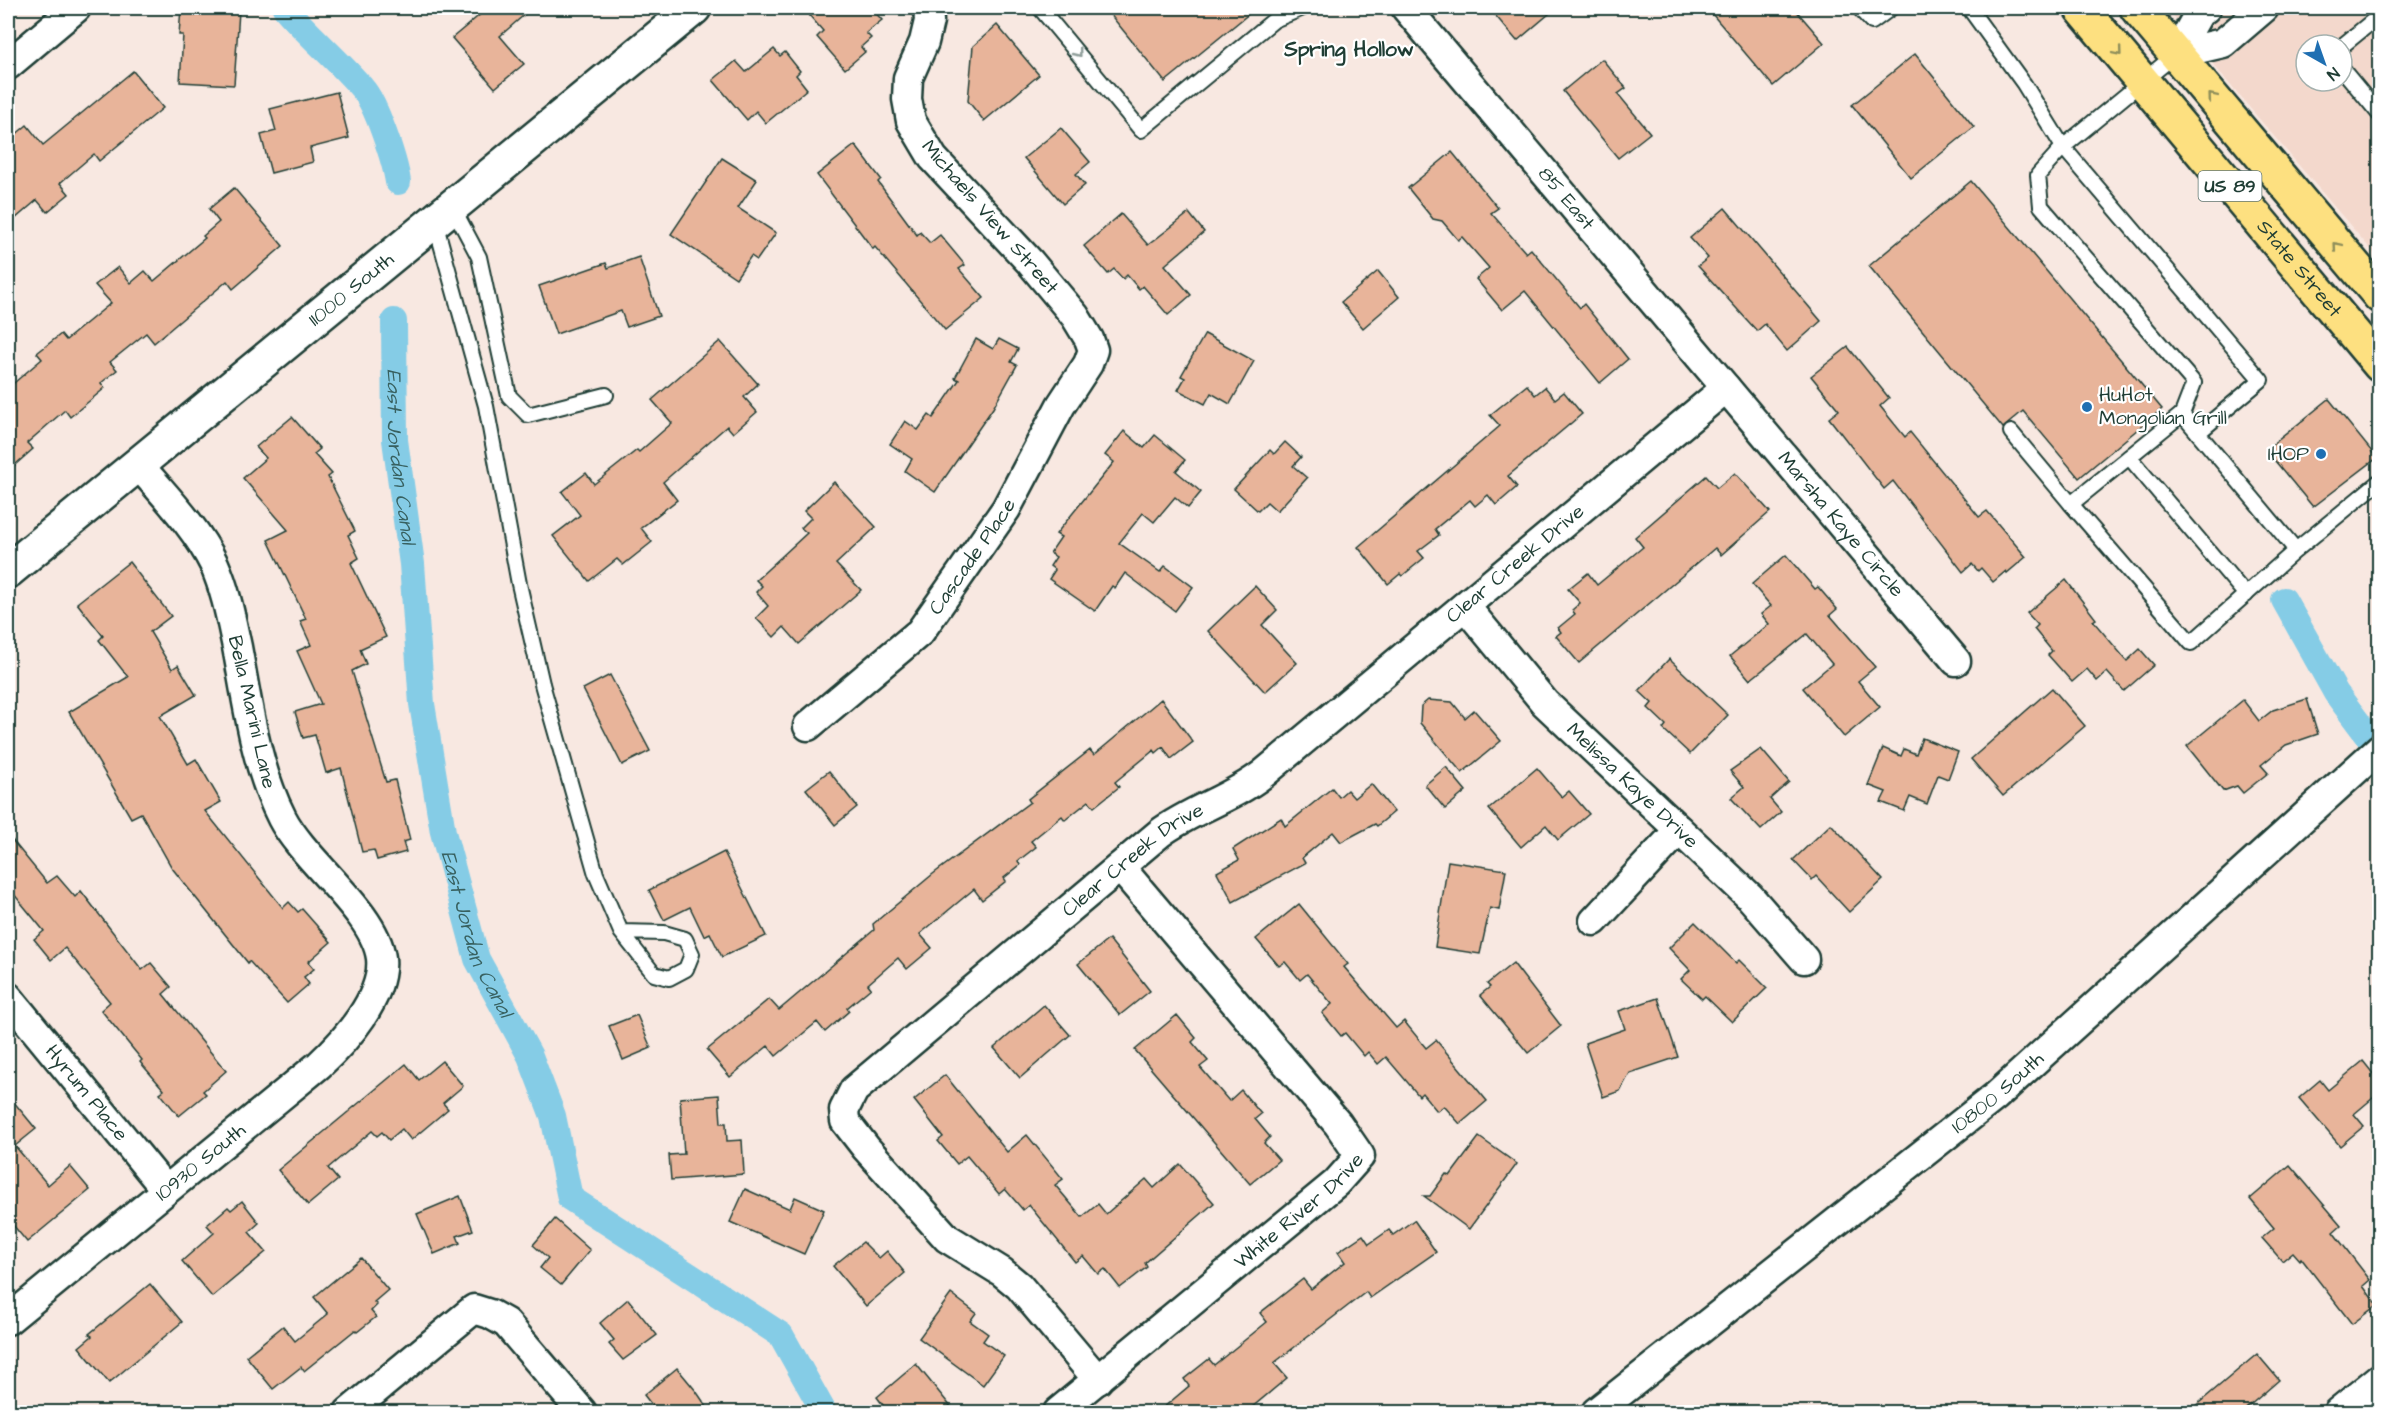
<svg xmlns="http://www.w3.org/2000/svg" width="2387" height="1420" font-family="'Architects Daughter',sans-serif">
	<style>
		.built { fill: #f3d8cc; fill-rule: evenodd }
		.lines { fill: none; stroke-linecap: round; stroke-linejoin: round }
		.canal { stroke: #85cce6; stroke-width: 26 }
		.building { fill: #e8b49a; stroke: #1f3d34; stroke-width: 1.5 }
		.lane-casing { stroke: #1f3d34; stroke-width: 18 }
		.street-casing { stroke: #1f3d34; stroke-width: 33 }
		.secondary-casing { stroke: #1f3d34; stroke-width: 38 }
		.primary-casing { stroke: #1f3d34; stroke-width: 38 }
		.lane { stroke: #fff; stroke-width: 14 }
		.street { stroke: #fff; stroke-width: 28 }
		.secondary { stroke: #fff; stroke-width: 33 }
		.primary { stroke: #fde080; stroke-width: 33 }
		.oneway { stroke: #8e8e5a }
		.oneway2 { stroke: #8f9e9a }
		.poi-dot { fill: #1f6fb2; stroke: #fff; stroke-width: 2 }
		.labels { text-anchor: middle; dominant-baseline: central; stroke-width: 4.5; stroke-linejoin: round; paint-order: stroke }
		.shield { fill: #fff; stroke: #627771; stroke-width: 1.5 }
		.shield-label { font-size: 18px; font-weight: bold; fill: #1f3d34 }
		.street-label { font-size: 20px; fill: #1f3d34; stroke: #fff }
		.poi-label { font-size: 20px; fill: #1f3d34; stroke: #fff; text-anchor: start }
		.neighbourhood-label { font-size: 21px; font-weight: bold; fill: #1f3d34; stroke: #fff }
		.water-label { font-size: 21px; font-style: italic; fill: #386160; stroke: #fff }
	</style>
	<rect width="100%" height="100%" fill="#f8e8e1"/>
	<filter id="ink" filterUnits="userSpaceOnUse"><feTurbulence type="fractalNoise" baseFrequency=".0167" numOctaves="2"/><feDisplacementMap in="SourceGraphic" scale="12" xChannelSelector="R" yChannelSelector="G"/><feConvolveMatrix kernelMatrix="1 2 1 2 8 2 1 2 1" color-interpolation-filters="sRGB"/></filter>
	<g filter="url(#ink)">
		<!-- built -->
		<path class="built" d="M2167,8h212v251l-153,-179zM2306,45h36v36h-36z"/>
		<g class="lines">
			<!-- canal -->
			<g class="canal">
				<path d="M285,8c24,28 53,52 77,80 14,15 33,73 36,94"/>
				<path id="s1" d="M394,321l1,119 17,124 10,140 21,128 34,127 53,97 23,60 17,82 211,137 43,77"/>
				<path d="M2284,600l52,93 44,59"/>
			</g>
		</g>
		<!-- building -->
		<g class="building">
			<path d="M181,8h51v2l7,1 -5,74 -54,-3 3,-47h-4z"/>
			<path d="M488,8h44l-32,28 24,28 -29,24 -43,-50z"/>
			<path d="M803,8h68l11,12 -16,13 5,5 -10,9 4,5 -20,17 -28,-32 6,-6z"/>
			<path d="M1105,8h151l-91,74z"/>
			<path d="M1489,8h67l-39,33z"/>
			<path d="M1707,8h87l30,35 -51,43z"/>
			<path d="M997,25l42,50 -55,46 -16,-20 5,-55z"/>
			<path d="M774,49l6,7 5,-4 15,19 -4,4 11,14 -41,34 -10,-12 -9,9 -34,-40 23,-19 10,11z"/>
			<path d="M1915,54l59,73 -63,51 -59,-73z"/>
			<path d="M1602,59l24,29 -8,6 32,39 -32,25 -55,-67z"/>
			<path d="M133,71l30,37 -64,53 -5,-7 -34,29 9,11 -22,18 -10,-12 -29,25v-84l19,-16 16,20z"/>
			<path d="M337,92l12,46 -39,10 3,14 -42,11 -10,-38 15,-4 -6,-22z"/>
			<path d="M1061,128l29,34 -14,12 9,11 -22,19 -39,-46z"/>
			<path d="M855,145l26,34 -3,3 39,53 3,-3 10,11 10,-8 25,30 -6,4 25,29 -39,32 -70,-83 -2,2 -56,-74z"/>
			<path d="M1452,152l46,56 -7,5 35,40 5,-4 49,59 4,-4 44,55 -28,24 -75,-92 -23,19 -26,-31 13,-11 -27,-31 -4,3 -16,-19 -9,-2 -25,-31z"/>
			<path d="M722,158l35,22 -19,28 38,25 -19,27 -6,-4 -15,22 -65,-44z"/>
			<path d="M1971,181l191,228 -83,69 -56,-67 -20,17 -134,-162z"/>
			<path d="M234,188l49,58 -50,43 -6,-8 -73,62 -8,-10 -36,29 7,8 -16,13 4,5 -35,29 -5,-7 -38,33 6,6 -25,22v-83l34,-29 -5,-6 24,-19 5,6 45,-37 -16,-18 23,-18 13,16 14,-12 9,10 51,-43 -2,-2 16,-14 -10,-13z"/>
			<path d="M1725,208l96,113 -34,30 -22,-27 -8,7 -59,-65 10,-8 -18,-20z"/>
			<path d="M1189,213l15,19 -39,33 26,30 -23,20 -25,-29 -4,3 -12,-14 -4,4 -9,-10 -6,5 -24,-28 37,-32 27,31z"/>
			<path d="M639,257l20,59 -32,11 -6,-16 -65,23 -17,-48 67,-23 2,5z"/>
			<path d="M1378,271l21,26 -36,31 -22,-26z"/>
			<path d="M1205,334l49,27 -24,43 -19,-11 -6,11 -27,-14 7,-12 -4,-2z"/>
			<path d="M976,339l17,10 6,-10 19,10 -7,13 6,3 -24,43 -58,84 -30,-21 7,-12 -22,-15 15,-23 13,9 11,-15 4,3 26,-38 -4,-2z"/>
			<path d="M720,341l38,43 -14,13 13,15 -24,21 -6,-7 -64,56 14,18 -36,28 11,14 -29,23 -6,-6 -28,22 -36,-45 27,-21 -18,-23 24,-19 8,11 43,-34 2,2 33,-29 -20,-23z"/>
			<path d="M1848,347l41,51 -9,8 25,31 5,-5 69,85 8,-6 39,46 -19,16 -1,-2 -13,11 -12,-14 -3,3 -6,-7 -9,8 -70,-91 -9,8 -55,-71 10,-8 -28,-34z"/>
			<path d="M1527,385l8,10 10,-8 10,12 9,-7 18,22 -74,62 9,11 -21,18 -8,-10 -13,11 -5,-6 -35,29 4,6 -21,16 6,7 -22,18 -2,-2 -12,10 -30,-37 142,-121 -10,-11z"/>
			<path d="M2329,399l48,59 -64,49 -47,-57z"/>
			<path d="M292,417l28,32 -6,5 18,20 -4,3 27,54 -7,4 11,23 -8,5 35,74 -26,12 6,15 -14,7 34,111 9,-2 15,60 -7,2 3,10 -29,8 -3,-10 -12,2 -21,-84 -15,5 -11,-38 -12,3 -8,-26 26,-8 -24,-53 14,-6 -11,-24 6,-2 -38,-79 20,-10 -45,-52 23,-20 -10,-11z"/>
			<path d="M1124,431l20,17 11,-13 30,25 -9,11 25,21 -13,16 -13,-11 -21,25 -11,-9 -24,30 41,29 5,-6 28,21 -18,24 -50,-38 -10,15 -3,-2 -17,25 -46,-32 6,-9 -5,-4 6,-9 -6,-4 11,-16 -5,-3 58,-72 -9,-7z"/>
			<path d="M1285,442l16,15 -8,9 14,12 -30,33 -10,-9 -9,9 -24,-22 36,-39 4,4z"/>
			<path d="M1735,473l35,39 -49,43 -6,-7 -136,115 -23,-27 5,-4 -3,-4 17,-14 -3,-4 8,-7 -12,-14 20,-16 9,12 46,-38 -8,-10 71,-61 11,12z"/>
			<path d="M834,482l42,45 -40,37 25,26 -62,54 -15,-17 -10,10 -18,-19 12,-12 -12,-14 6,-6 -6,-6 51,-47 -6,-5 10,-10 -7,-7z"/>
			<path d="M1786,555l29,34 3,-2 19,22 -7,6 45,52 -17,14 22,26 -36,30 -41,-49 29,-24 -25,-30 -57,46 -20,-24 39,-32 -8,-10 10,-8 -19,-22z"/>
			<path d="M129,562l42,54 -21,16 22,37 6,-4 18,30 -36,21 28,48 8,-5 25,43 -16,9 78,97 6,-6 9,10 4,-3 29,33 -23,20 6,7 -10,8 5,7 -22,19 -38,-42 -1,2 -76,-95 -31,-55 -10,5 -62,-106 59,-35 -29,-37 4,-4 -26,-33z"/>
			<path d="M2066,580l30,39 -3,2 34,40 13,-12 14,16 -30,26 -17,-19 -10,9 -10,-12 -15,13 -24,-27 4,-4 -18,-22 4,-4 -11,-12z"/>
			<path d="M1255,586l22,24 -15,15 35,38 -32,29 -57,-61z"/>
			<path d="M1669,659l59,56 -38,39 -27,-25 3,-4 -18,-17 4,-5 -13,-12z"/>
			<path d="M610,675l40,76 -28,14 -39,-76z"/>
			<path d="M2052,688l33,38 -82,70 -32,-37z"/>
			<path d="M1161,699l32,43 -22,17 -8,-12 -7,6 -2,-3 -39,32 4,5 -25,20 -5,-6 -24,19 -3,-4 -31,25 5,6 -18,14 2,4 -16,13 2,3 -24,19 -8,-11 -54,45 12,14 -25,21 -9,-11 -30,26 3,4 -24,20 2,3 -24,21 -8,-10 -41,34 -8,-10 -38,31 -23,-27 62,-51 10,11 95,-80 -1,-6 60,-50 97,-72 -2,-3 62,-49 4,5z"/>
			<path d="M2307,699l11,35 -32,11 -25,20 7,8 -25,20 -6,-7 -14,5 -36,-45 56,-46 16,21 14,-11z"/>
			<path d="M1428,700l24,2 13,16 9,-8 27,31 -39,32 -42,-50 1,-17z"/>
			<path d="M1922,738l36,14 -10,27 -10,-4 -11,29 -17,-7 -6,14 -23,-9 5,-10 -18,-7 15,-37 18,8 3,-7 12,5z"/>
			<path d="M1761,749l28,33 -19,17 11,13 -20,18 -30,-32 13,-11 -14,-16z"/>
			<path d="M1446,767l20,24 -21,18 -20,-24z"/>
			<path d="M1537,768l25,29 7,-6 20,23 -31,26 -12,-15 -25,22 -32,-38z"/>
			<path d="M829,771l28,36 -22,18 -29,-36z"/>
			<path d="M1371,784l23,28 -17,14 -2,-2 -34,18 -8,-10 -31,26 3,5 -72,39 -16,-30 22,-12 -6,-11 48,-31 4,8 47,-38 7,9 8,-7 7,8z"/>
			<path d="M1831,824l52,56 -34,32 -33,-36 -4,4 -19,-20z"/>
			<path d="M8,835l39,48 10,-7 18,21 6,-6 61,79 9,-7 20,24 -8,7 63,77 -23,20 3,3 -27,22 -19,-23 4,-3 -24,-28 2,-2 -41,-50 9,-8 -45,-54 -14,12 -17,-21 10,-8 -36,-44z"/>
			<path d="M724,852l42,84 -44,21 -12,-24 -6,3 -14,-29 -26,13 -15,-30z"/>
			<path d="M1448,861l58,9 -7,40 -9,-2 -10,46 -45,-7z"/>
			<path d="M1299,904l49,60 -4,3 52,61 8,-7 22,27 10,-8 51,61 -27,23 -16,-18 -7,5 -15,-18 -3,3 -33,-39 -8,7 -10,-12 -4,4 -19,-23 -4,3 -19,-23 10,-9 -25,-30 -7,6 -15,-18 -6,4 -23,-27z"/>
			<path d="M1695,922l41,41 3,-3 28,28 -35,34 -27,-26 -3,3 -21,-20 9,-9 -21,-22z"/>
			<path d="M1109,939l41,52 -30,24 -42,-51z"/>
			<path d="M1513,963l48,63 -33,27 -48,-58 10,-8 -3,-3z"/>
			<path d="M1658,998l20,59 -48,16 -10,18 -17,6 -18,-54 40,-14 -6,-18z"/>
			<path d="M1044,1005l26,30 -50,43 -26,-30z"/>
			<path d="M637,1015l14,33 -28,12 -14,-34z"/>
			<path d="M1177,1015l19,23 -4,4 16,19 -8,6 29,34 12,-11 20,24 -6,5 15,18 -6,6 15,17 -29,24 -115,-134z"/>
			<path d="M442,1061l21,25 -20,17 5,6 -37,31 -9,-11 -13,11 -7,-8 -5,4 -5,-5 -44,37 10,12 -30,25 -30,-35 128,-106 13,16z"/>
			<path d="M2363,1061l16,20v12l-25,21 10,12 -24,20 -41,-48 21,-18 8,10z"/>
			<path d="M945,1075l62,77 20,-17 36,44 -8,6 27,32 16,-13 8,10 40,-35 8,9 26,-24 34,39 -69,60 2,4 -27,21 -15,-19 -7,5 -15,-18 -8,6 -46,-57 -6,5 -18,-21 -6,5 -32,-38 -10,8 -19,-23 5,-4 -29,-37z"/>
			<path d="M8,1095l28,34 -21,17 33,39 22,-19 20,24 -63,52 -19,-23z"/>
			<path d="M719,1095l2,28h5l1,18 15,-1 2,34 -73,6 -2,-25 15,-1 -4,-56z"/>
			<path d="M1479,1137l38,27 -48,65 -45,-33h6l16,-22 4,2z"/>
			<path d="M2290,1165l51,60 -8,7 37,48 -7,6 14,19 -25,19 -51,-66 -1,2 -7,-8 -11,9 -20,-23 12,-10 -24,-29z"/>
			<path d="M745,1189l45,20 5,-12 29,13 -20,44 -74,-32z"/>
			<path d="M460,1196l13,34 -16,6 3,7 -26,11 -17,-40z"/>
			<path d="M242,1201l17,22 -10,9 17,20 -54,45 -30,-36 32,-28 -7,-8 21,-18 3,3z"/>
			<path d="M555,1219l35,31 -29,35 -21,-17 8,-10 -15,-13z"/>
			<path d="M1414,1220l22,32 -66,46 -4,-6 -92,71 13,15 -42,35h-88l32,-27 -5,-7 25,-20 5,6 53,-43 -7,-9 43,-34 8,10 34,-27 -7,-10 25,-17 6,9 20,-14 4,5z"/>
			<path d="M863,1242l16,16 8,-7 18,22 -39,33 -33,-40z"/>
			<path d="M361,1258l27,32 -14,12 3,3 -6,6 5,6 -19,15 -2,-2 -51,41 -3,-4 -28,22 -27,-33 37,-30 12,15 33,-27 -14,-17z"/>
			<path d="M150,1284l32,38 -73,61 -30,-36 13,-11 -3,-2z"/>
			<path d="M951,1294l25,19 -6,8 18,13 -5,7 21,15 -21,29 -64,-47z"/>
			<path d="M628,1299l29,36 -34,25 -14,-16 5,-4 -14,-17z"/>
			<path d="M2257,1354l22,26 -38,33h-54z"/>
			<path d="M916,1364l40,49h-67l-12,-16z"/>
			<path d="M677,1368l19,23 15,22h-53l-14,-18z"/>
		</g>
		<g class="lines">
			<defs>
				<g id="lane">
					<path d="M1040,8l101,122 133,-110 29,-12"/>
					<path d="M1859,8l13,14 19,-14"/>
					<path d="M1969,8l55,76 39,63 198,233 -63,53 98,117 84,-69"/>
					<path d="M2342,46l38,-31"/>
					<path d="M2176,54l-113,93 -25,28 3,31 153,177 -12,31 16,19"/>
					<path d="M2342,69l38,46"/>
					<path d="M452,206l27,51 30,139 19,19 78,-20"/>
					<path d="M435,222l51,184 33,178 23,100 54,190 25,58 43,1 21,6 7,15 -6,15 -17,9 -15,-4 -33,-42"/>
					<path d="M2182,414l-111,90 120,139 105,-93"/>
					<path d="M2011,432l60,72"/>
					<path d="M2129,457l117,138"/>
				</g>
				<g id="street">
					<path id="s2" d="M1406,8l550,653"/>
					<path d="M2176,54l47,-11 41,-35"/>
					<path d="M2176,54l23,-41 7,-5"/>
					<path d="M8,65l68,-57"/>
					<path id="s3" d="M1465,606l80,97 205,194 54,62"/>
					<path id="s4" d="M808,726l112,-94 86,-123 55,-104 27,-41 5,-14 -4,-11 -14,-23 -45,-54 -97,-104 -22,-37 -4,-22 1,-21 16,-36 5,-21 -1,-13"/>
					<path d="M1594,921l85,-91"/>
					<path id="s5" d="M8,997l158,193"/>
					<path id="s6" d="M8,1320l311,-255c26,-24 66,-68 62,-107 -6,-46 -77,-97 -99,-140 -27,-53 -34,-113 -45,-171 -6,-28 -11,-56 -23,-83 -18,-37 -50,-69 -77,-101"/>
					<path id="s7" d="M1098,1380l-79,-94 -17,-14 -55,-34 -81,-90 -21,-27 -1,-11 10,-20 306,-257c32,-24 71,-34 103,-59l463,-386"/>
					<path d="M349,1412l125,-103 16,5 16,9 76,89"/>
					<path id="s8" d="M1058,1412l278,-229 24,-27 -22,-32 -218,-257"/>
					<path id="s9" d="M1596,1412l400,-316 384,-348"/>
					<path d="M2338,1412l42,-34"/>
				</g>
				<g id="secondary">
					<path id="s10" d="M8,571l686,-563"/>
				</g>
				<g id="primary">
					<path id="s11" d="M2081,8l299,357"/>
					<path d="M2137,8l243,288"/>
				</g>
			</defs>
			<!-- lane casing -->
			<use href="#lane" class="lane-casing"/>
			<!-- street casing -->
			<use href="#street" class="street-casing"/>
			<!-- secondary casing -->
			<use href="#secondary" class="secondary-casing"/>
			<!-- primary casing -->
			<use href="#primary" class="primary-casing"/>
			<!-- lane -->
			<use href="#lane" class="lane"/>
			<!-- street -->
			<use href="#street" class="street"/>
			<!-- secondary -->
			<use href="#secondary" class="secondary"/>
			<!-- primary -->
			<use href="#primary" class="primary"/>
		</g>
		<!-- one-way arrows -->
		<defs><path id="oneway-chevron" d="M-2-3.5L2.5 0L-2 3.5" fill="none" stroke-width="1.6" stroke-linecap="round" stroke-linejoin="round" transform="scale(1.5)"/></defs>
		<g class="oneway">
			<use href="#oneway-chevron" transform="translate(2118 52) rotate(50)"/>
			<use href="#oneway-chevron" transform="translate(2212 97) rotate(-130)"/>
			<use href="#oneway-chevron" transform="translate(2337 246) rotate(-130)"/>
		</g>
		<use class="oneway2" href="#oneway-chevron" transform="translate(1078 53) rotate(51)"/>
	</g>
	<!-- markers -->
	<g class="poi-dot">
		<circle cx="2087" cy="407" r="6"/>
		<circle cx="2321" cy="454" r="6"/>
	</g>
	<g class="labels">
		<!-- shield labels -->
		<rect class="shield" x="2198.5" y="171" width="63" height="30" rx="4.5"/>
		<g class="shield-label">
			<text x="2230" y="186">US 89</text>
		</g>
		<!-- street labels -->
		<g class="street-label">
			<text stroke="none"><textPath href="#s2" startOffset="249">85 East</textPath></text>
			<text transform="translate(990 217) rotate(49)">Michaels View Street</text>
			<text stroke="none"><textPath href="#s11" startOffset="340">State Street</textPath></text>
			<text stroke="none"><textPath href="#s10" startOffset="444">11000 South</textPath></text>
			<text stroke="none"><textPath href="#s2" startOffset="675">Marsha Kaye Circle</textPath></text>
			<text stroke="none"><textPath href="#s4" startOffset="238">Cascade Place</textPath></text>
			<text stroke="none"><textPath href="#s7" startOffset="1245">Clear Creek Drive</textPath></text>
			<text transform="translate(252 712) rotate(77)">Bella Marini Lane</text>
			<text stroke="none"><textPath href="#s3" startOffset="246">Melissa Kaye Drive</textPath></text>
			<text stroke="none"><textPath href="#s7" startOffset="760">Clear Creek Drive</textPath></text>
			<text stroke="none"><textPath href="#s9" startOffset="513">10800 South</textPath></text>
			<text stroke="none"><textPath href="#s5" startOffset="124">Hyrum Place</textPath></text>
			<text stroke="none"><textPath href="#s6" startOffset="249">10930 South</textPath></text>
			<text stroke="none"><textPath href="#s8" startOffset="314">White River Drive</textPath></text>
		</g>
		<!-- poi labels -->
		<g class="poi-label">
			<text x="2099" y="395">HuHot<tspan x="2099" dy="23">Mongolian Grill</tspan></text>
			<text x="2309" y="454" text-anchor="end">IHOP</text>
		</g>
		<!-- neighbourhood labels -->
		<g class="neighbourhood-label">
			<text x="1349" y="49">Spring Hollow</text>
		</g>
		<!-- water labels -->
		<g class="water-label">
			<text stroke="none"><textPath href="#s1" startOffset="136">East Jordan Canal</textPath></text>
			<text stroke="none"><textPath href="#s1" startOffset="622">East Jordan Canal</textPath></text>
		</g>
	</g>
	<!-- margin -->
	<rect width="2387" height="1420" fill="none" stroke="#fff" stroke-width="30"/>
	<rect x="15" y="15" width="2357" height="1390" fill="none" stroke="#1f3d34" stroke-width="2" filter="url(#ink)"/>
	<!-- north arrow -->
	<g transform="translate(2324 63) rotate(140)"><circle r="28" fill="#ffffff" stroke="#a5b1ae" stroke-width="1.5"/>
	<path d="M0-4.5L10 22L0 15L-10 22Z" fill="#1f6fb2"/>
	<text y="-9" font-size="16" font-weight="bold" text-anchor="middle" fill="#1f3d34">N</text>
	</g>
</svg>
